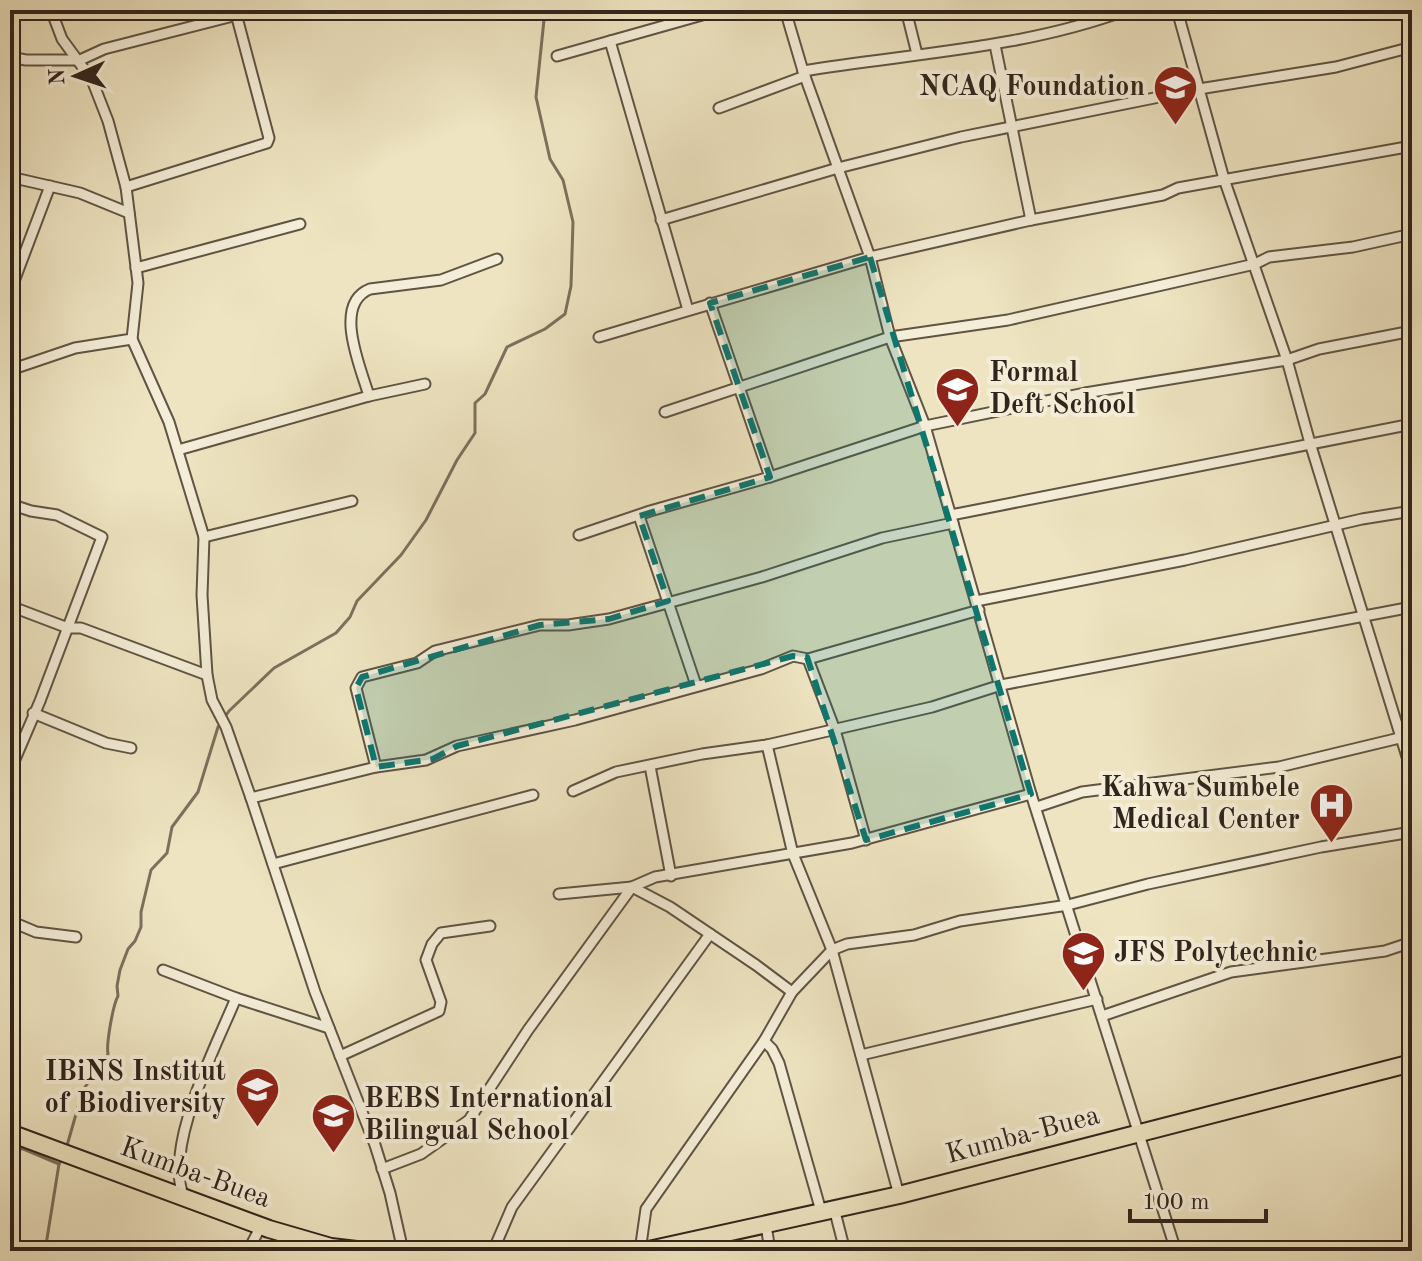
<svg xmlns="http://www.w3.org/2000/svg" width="1422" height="1261" font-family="'Old Standard TT',serif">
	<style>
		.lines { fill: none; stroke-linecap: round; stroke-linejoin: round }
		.stream { stroke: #7c705d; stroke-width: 3 }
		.minor-casing { stroke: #605445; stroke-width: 13 }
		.trunk-casing { stroke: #31241c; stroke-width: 20 }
		.minor { stroke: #f4edd7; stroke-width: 9 }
		.trunk { stroke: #eee4c1; stroke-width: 16 }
		.marked { fill: #0f766e; fill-opacity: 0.2; stroke: #0f766e; stroke-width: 6; stroke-dasharray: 16 10; stroke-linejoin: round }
		.labels { text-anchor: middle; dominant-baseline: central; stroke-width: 8; stroke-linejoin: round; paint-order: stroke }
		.poi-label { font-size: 28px; font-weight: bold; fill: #31241c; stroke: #f4edd7; text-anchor: end }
		.street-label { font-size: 28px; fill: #31241c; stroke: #f4edd7 }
	</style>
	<rect width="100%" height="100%" fill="#eee4c1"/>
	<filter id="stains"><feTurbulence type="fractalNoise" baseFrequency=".0025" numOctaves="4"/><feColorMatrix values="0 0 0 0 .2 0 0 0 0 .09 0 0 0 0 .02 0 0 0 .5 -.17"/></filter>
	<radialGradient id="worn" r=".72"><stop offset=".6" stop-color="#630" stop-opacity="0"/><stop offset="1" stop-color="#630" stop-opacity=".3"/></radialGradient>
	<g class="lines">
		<!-- stream -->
		<g class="stream">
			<path d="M66,1149l17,-59 25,-36c-2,-10 5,-49 10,-58l-1,-10 3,-16 8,-21 7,-8 6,-14v-15l10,-42 16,-17 5,-26 26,-35 20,-65 11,-16 45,-43 62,-35 14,-16 7,-16 44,-46 25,-35 31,-60 18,-27v-30l10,-9 22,-47 38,-18 20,-15 6,-28 2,-64 -10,-42 -13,-21 -14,-62 9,-87"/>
			<path d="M10,1169l11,-21 38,16 3,-5"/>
			<path d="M45,1251l14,-87"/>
		</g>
		<defs>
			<g id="minor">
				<path d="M785,10l18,61 67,186 20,80 35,89 106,368 145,457"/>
				<path d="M906,10l11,44"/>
				<path d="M1177,10l47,169 63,181 23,83 102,330"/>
				<path d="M610,41l78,269"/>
				<path d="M995,45l36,175"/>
				<path d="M557,56l163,-46"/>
				<path d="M10,57l16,3h54l24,-11 152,-39"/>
				<path d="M803,71c109,-18 219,-22 324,-61"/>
				<path d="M719,108l86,-32"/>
				<path d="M10,177l70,16 49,20"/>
				<path d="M126,187l141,-44 2,-5 -34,-128"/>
				<path d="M661,220l177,-52 123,-31 238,-48 137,-22 76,-20"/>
				<path d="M136,268l164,-44"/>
				<path d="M10,292l40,-106"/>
				<path d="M710,303l60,174"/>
				<path d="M599,337l271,-80 161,-37 132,-25 15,-7 234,-42"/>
				<path d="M132,339l37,83 35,115 -2,58 5,80 5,25 14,27 25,71 64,194 60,153 15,48 13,58"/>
				<path d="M10,370l65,-22 57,-9 6,-56 -12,-96 -18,-66 -16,-41 -30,-41 -11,-29"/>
				<path d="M369,396c-8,-28 -37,-92 1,-107l71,-9 56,-21"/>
				<path d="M665,412l225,-75 118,-17 247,-56 14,-7 84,-10 59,-13"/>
				<path d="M178,450l191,-54 56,-12"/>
				<path d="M10,504l21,7 26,4 45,22 -62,164 -30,70"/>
				<path d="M951,515l461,-91"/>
				<path d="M639,516l57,169"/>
				<path d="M579,535l71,-24 120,-34 155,-51 160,-33 202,-33 32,-11 93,-18"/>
				<path d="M204,537l148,-36"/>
				<path d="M976,601l209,-41 177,-41 50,-8"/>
				<path d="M10,606l58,22h13l126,47"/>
				<path d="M808,659l27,71 31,110"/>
				<path d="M33,713l73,30 25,5"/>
				<path d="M767,745l26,109 39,96 67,245"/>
				<path d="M650,766l21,110"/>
				<path d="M376,767l-20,-79 6,-11 55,-14 18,-12 105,-26h28l41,-6 153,-42 120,-39 71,-15"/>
				<path d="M573,791l43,-19 86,-18 65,-9 165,-38 69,-22 411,-78"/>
				<path d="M251,798l125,-31 50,-7 31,-14 118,-26 186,-51 32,-13 15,3 171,-49"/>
				<path d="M1037,807l45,-15 197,-25 133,-32"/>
				<path d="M273,864l260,-69"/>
				<path d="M559,894l73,-7 38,20 86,58 36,27"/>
				<path d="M10,921l26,11 40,5"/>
				<path d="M163,970l73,28 93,30"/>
				<path d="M1102,1016l129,-44 154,-21 27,-9"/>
				<path d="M764,1041l8,8 7,14 42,148"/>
				<path d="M861,1055l236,-56"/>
				<path d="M340,1056l99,-45 2,-9 -15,-42 6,-16 9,-11 49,-7"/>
				<path d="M382,1169l39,-15 48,-34 59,-90 104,-143 23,-10 197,-34 179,-49"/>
				<path d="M184,1198c-21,-51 31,-149 52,-200"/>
				<path d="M834,1208l11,43"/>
				<path d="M766,1225l4,26"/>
				<path d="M248,1251l13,-25"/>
				<path d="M493,1251l19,-44 198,-273"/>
				<path d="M640,1251l6,-42 118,-168 28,-49 40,-42 15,-6 67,-9 46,-14 108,-16 80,-21 173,-37 91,-15"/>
			</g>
			<g id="trunk">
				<path d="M10,1133l259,96 62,18 34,4"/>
				<path d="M644,1251l255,-56 513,-132"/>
			</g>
		</defs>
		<!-- minor casing -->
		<use href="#minor" class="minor-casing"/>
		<!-- trunk casing -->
		<use href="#trunk" class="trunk-casing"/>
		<!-- minor -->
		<use href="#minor" class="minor"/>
		<!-- trunk -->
		<use href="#trunk" class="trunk"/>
	</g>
	<!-- marked area -->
	<path class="marked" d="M870,257l161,537 -165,46 -59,-183 -14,-1 -336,90 -24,13 -57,8 -20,-79 6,-11 178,-52 69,-6 59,-18 -29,-85 131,-39 -60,-174z"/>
	<!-- icons -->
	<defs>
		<symbol id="school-pin" viewBox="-11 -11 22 30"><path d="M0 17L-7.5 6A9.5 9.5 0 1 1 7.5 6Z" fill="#8f2418" stroke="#f4edd7"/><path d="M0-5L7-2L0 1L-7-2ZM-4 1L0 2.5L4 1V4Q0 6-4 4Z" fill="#fff"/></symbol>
		<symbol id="hospital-pin" viewBox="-11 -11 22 30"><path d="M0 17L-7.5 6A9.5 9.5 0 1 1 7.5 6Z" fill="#8f2418" stroke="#f4edd7"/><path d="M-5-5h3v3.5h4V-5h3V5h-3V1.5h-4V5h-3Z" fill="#fff"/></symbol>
	</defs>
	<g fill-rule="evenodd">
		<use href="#school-pin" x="1150" y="62" width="51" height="69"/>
		<use href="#school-pin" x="932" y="364" width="51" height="69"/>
		<use href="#hospital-pin" x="1306" y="780" width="51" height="69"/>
		<use href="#school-pin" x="1058" y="928" width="51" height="69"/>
		<use href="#school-pin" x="232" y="1064" width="51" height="69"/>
		<use href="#school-pin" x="308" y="1090" width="51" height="69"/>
	</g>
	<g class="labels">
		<!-- poi labels -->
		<g class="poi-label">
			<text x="1145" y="88">NCAQ Foundation</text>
			<text x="989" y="374" text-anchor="start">Formal<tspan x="989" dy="32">Deft School</tspan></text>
			<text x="1300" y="789">Kahwa Sumbele<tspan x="1300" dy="32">Medical Center</tspan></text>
			<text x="1114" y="954" text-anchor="start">JFS Polytechnic</text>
			<text x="226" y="1073">IBiNS Institut<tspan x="226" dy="32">of Biodiversity</tspan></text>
			<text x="364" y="1100" text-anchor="start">BEBS International<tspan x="364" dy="32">Bilingual School</tspan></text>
		</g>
		<!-- street labels -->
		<g class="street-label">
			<text transform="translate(1023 1136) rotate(-15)">Kumba-Buea</text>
			<text transform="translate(195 1174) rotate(20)">Kumba-Buea</text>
		</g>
	</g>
	<!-- margin -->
	<rect width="1422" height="1261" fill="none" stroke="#eee4c1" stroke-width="40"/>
	<rect x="12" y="12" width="1398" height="1237" fill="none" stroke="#31241c" stroke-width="4"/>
	<rect x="20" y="20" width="1382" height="1221" fill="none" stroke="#31241c" stroke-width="2"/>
	<!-- north arrow -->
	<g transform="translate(76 76) rotate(267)" stroke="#f4edd7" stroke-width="6" paint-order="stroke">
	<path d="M0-6L14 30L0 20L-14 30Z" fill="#31241c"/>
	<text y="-12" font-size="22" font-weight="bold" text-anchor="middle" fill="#31241c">N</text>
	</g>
	<!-- scale -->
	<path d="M1130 1209v12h136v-12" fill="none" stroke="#31241c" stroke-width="4"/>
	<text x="1142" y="1209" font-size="24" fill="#31241c" stroke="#f4edd7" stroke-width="6" paint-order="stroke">100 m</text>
	<rect width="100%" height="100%" filter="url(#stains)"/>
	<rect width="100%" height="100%" fill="url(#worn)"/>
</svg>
